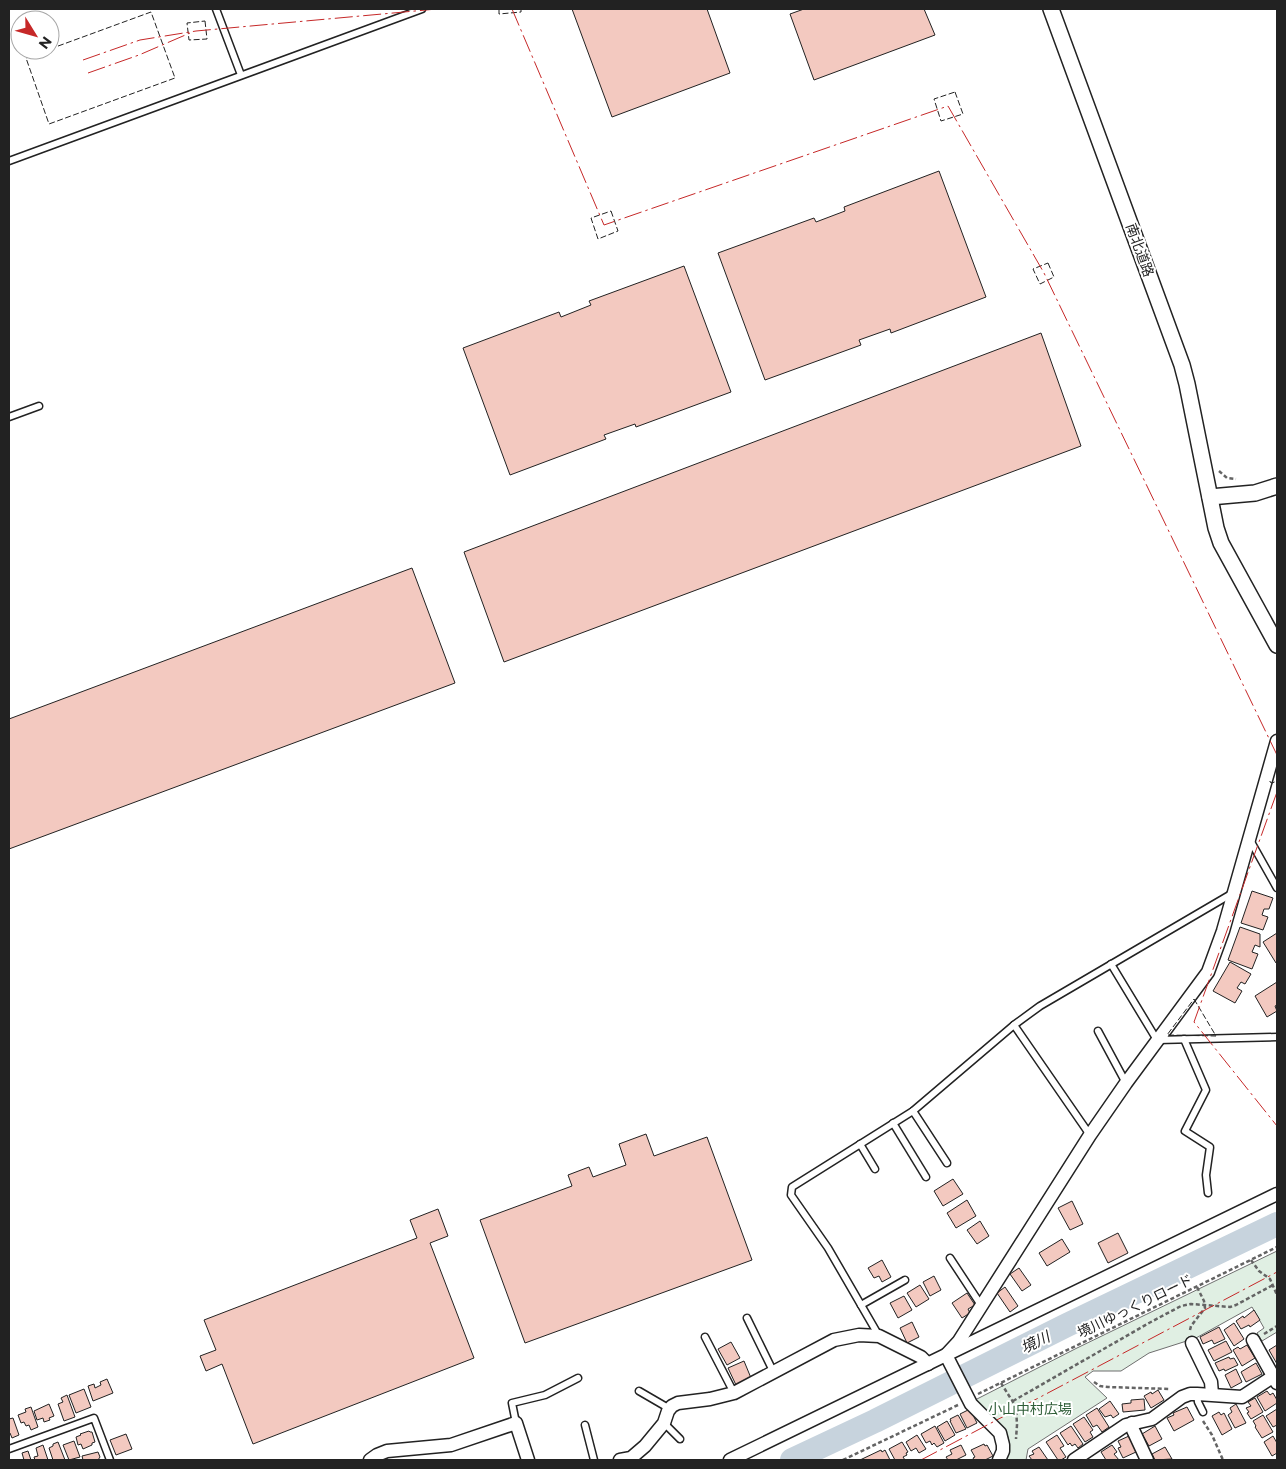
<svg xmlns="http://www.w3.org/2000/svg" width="1286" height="1469" font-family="Montserrat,'Noto Sans JP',sans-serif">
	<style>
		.green { fill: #e0efe3; stroke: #6f6f6f }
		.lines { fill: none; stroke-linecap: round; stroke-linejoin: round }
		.river { stroke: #c7d3dd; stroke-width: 24 }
		.building { fill: #f3c9c0; stroke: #222 }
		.service-casing { stroke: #222; stroke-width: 9 }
		.minor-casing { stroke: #222; stroke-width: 15 }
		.tertiary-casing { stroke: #222; stroke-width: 18 }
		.path { stroke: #646464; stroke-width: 2.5; stroke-dasharray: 4 2.5; stroke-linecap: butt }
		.service { stroke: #fff; stroke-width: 6 }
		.minor { stroke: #fff; stroke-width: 12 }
		.tertiary { stroke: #fff; stroke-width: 15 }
		.fence { stroke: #222; stroke-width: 1; stroke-dasharray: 6 2.5; stroke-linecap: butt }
		.power { stroke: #c62828; stroke-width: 1; stroke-dasharray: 18 4 2.5 4; stroke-linecap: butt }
		.labels { text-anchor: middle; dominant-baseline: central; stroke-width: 4; stroke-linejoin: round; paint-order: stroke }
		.street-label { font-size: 14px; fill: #222; stroke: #fff }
		.park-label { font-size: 14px; fill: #2f5e38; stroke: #fff }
		.water-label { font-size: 15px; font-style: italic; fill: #222; stroke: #fff }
	</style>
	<rect width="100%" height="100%" fill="#fff"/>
	<!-- green -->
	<path class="green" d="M1277,1251v81l-15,9 -5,-8 7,-5 -12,-21 -56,31 -47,15 -28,18h-28l-8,6 22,21 -79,51 -2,11h-21c4,-6 5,-16 3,-23 -4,-9 -26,-29 -33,-37l102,-52z"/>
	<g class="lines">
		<!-- river -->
		<path class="river" d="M792,1460l83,-39 192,-96 210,-101"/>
	</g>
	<!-- building -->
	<g class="building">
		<path d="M572,9h135l23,64 -118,44z"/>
		<path d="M804,9h120l11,26 -121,45 -24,-66z"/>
		<path d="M939,171l47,126 -95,36 -1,-4 -31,11 2,5 -96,35 -47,-127 96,-35 2,4 29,-11 -1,-4z"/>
		<path d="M684,266l47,126 -95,35 -1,-3 -31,11 2,4 -96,36 -47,-127 96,-36 2,5 30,-12 -2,-4z"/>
		<path d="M1041,333l40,113 -577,216 -40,-110z"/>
		<path d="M412,568l43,115 -446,166v-130z"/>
		<path d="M1252,891l21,7 -4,11h-5l-2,6 6,2 -5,13 -22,-7z"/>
		<path d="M1240,927l20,7v13l-5,-2 -3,7 6,2 -6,15 -24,-9z"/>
		<path d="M1277,933v29l-1,1 -13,-21z"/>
		<path d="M1230,962l21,12 -6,10 -4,-2 -4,6 5,3 -7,12 -22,-12z"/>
		<path d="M1277,982v23l-2,1 2,5 -10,6 -12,-21z"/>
		<path d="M646,1134l8,22 53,-19 45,123 -227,83 -45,-123 92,-34 -4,-11 21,-8 4,10 33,-12 -7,-21z"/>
		<path d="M953,1179l10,15 -20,12 -9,-15z"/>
		<path d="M967,1200l9,16 -20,12 -9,-15z"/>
		<path d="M1072,1201l11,23 -13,6 -12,-22z"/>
		<path d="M438,1209l10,27 -18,7 44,115 -221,86 -31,-80 -16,7 -6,-15 16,-6 -12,-30 213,-82 -7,-18z"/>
		<path d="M980,1221l9,15 -12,8 -10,-14z"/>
		<path d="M1118,1233l10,20 -20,10 -10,-20z"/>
		<path d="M1062,1239l8,13 -23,14 -8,-13z"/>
		<path d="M882,1260l9,17 -9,5 -3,-6 -5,2 -6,-10z"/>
		<path d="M1019,1268l12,17 -9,6 -12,-17z"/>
		<path d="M934,1276l7,14 -11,6 -7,-14z"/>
		<path d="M920,1285l9,14 -13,8 -9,-14z"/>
		<path d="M1005,1287l13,19 -8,6 -13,-19z"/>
		<path d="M967,1293l8,12 -7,4 2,4 -8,5 -10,-15z"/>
		<path d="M904,1296l8,14 -14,8 -8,-15z"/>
		<path d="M1254,1310l6,10 -10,7 -1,-2 -8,4 -5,-8 7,-5 1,2z"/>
		<path d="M912,1322l7,15 -12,6 -7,-15z"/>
		<path d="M1234,1323l10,16 -10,7 -10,-16z"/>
		<path d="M1219,1327l6,12 -11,5 -2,-4 -9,4 -3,-7z"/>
		<path d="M1226,1341l6,11 -18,9 -6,-11z"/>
		<path d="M731,1342l9,16 -13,7 -9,-16z"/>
		<path d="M1247,1345l8,13 -13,8 -9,-16 5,-3 2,2z"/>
		<path d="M1277,1345v19l-8,-14z"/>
		<path d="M1229,1357l1,2 4,-1 4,7 -13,6 -1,-2 -5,2 -4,-8z"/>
		<path d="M744,1361l7,17 -15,7 -8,-17z"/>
		<path d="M1256,1363l6,11 -16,8 -5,-10z"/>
		<path d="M1236,1369l6,13 -11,6 -6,-13z"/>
		<path d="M107,1379l6,14 -20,8 -5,-15 6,-2 1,4 6,-3 -1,-3z"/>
		<path d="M84,1389l7,18 -15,6 -7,-18z"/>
		<path d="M1158,1390l6,10 -13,8 -7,-12 7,-4 1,2z"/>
		<path d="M1267,1391l3,4 3,-2 4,7v3l-12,8 -8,-14z"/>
		<path d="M67,1395l8,22 -11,4 -6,-17 5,-2 -2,-4z"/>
		<path d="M1255,1398l8,14 -12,7 -4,-6 2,-1 -3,-4 5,-2 -3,-4z"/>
		<path d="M1144,1399l1,11 -22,2 -1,-8 9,-1v-3z"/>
		<path d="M1110,1401l9,13 -6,4 -2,-3 -6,2 -6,-8z"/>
		<path d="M49,1404l5,12 -5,2 1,2 -6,2 -1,-4 -6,2 -3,-9z"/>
		<path d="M1236,1404l10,19 -11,5 -7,-13 4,-3 -2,-4z"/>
		<path d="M31,1407l7,20 -7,3 -2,-5 -3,1 -2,-4 -3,1 -3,-8 8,-3 -1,-3z"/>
		<path d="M1187,1407l7,13 -20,11 -7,-13 7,-3 -1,-2z"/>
		<path d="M1097,1408l12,19 -7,5 -5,-7 -4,2 -7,-12z"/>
		<path d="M1277,1409v16l-4,2 -7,-11z"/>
		<path d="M968,1410l3,1 6,12 -10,5 -7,-14z"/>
		<path d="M1219,1412l2,3 3,-2 8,16 -10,6 -10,-19z"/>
		<path d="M958,1415l8,14 -10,4 -6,-12h1l-1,-2z"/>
		<path d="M1263,1415l10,17 -11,6 -7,-11 1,-1 -3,-5z"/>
		<path d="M1084,1417l9,13 -3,2 3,5 -8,5 -12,-18z"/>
		<path d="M13,1418l6,17 -7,3 -2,-5 -1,1v-15z"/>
		<path d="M947,1421l8,14 -10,6 -8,-14z"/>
		<path d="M935,1426l9,17 -7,4 -3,-4 -2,2 -2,-4 -4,2 -5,-9z"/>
		<path d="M1071,1426l12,18 -5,4 -3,-4 -3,2 -2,-3 -2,2 -8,-12z"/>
		<path d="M1155,1426l7,13 -13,7 -7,-12z"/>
		<path d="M89,1431l1,1h2l3,10 -3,1v2l-9,4 -2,-5 -3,1 -2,-8 5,-2 -1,-1z"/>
		<path d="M126,1434l6,15 -16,6 -6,-15z"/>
		<path d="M917,1435l9,14 -7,4 -3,-5 -5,3 -5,-9z"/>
		<path d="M1057,1435l7,11 -4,2 6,9 -5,3h-3l-12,-18z"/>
		<path d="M1129,1436l7,16 -13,6 -5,-10 3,-1 -3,-6z"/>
		<path d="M1273,1436l4,7v10l-5,3 -8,-14z"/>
		<path d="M74,1441l6,16 -11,3 -6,-15z"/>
		<path d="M58,1442l7,18h-12l-4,-12 4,-2v-2z"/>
		<path d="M902,1442l6,10 -2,1 1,2 -4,2 2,3h-10l-6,-11z"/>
		<path d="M984,1444l1,2 2,-1 6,11 -8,4h-11l-1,-2 2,-1 -4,-7z"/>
		<path d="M43,1445l5,15h-13l-1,-3 4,-1 -2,-8z"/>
		<path d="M961,1445l5,10 -10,5h-8l-2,-3 6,-3 -2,-4z"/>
		<path d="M1112,1445l5,7 -3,2 5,6h-13l-5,-8z"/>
		<path d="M1039,1447l9,13h-16l-3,-4 5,-2 -2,-3z"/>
		<path d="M1165,1447l7,12 -17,1 -3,-6z"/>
		<path d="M881,1450l1,2 3,-2 5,10h-30z"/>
		<path d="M28,1451l3,9h-7l-2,-7z"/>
		<path d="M98,1452l2,5 -2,3h-15l-1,-4z"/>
	</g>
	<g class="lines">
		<defs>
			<g id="service">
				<path d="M216,9l25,66"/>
				<path d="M9,161l413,-152"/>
				<path d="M9,417l30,-11"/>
				<path d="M1250,840l27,48"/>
				<path d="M1111,964l46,76 120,-3"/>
				<path d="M1014,1025l76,110"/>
				<path d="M1098,1031l28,52"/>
				<path d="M1184,1039l22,51 -21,41 25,16 -4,28 2,18"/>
				<path d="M913,1111l34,52"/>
				<path d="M893,1123l33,54"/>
				<path d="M860,1144l15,25"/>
				<path d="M950,1258l29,44 4,2"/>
				<path d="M861,1305l44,-25"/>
				<path d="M747,1318l27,55"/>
				<path d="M879,1336l-51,-88 -37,-53 1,-8 121,-76 101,-86 26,-19 193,-113"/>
				<path d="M705,1337l29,56"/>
				<path d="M639,1391l31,18"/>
				<path d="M1197,1394l1,8 5,10"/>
				<path d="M516,1423l-4,-20 33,-8 33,-17"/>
				<path d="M664,1423l16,16"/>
				<path d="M585,1425l9,35"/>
				<path d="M9,1449l85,-31 16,42"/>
			</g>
			<g id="minor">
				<path d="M1253,1340l24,43"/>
				<path d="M1192,1343l19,39 1,12"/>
				<path d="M1132,1423l1,7 14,30"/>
				<path d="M370,1460l7,-5 10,-4 64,-6 65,-22 12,37"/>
				<path d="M620,1460l11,-2 14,-12 19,-23 4,-12 4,-5 6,-3 32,-4 24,-6 100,-53 25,-5 20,1 42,21 7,7"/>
				<path d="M730,1460l547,-266"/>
				<path d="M999,1460l4,-9v-6l-3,-12 -29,-29 -25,-49 13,-14 131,-206 36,-52 82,-111 15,-41 54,-190"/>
				<path d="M1074,1460l52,-35 26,-6 30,-22 8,-3h7l45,3 32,-21"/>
			</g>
			<g id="tertiary">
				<path d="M1051,9l131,356 5,19 29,144 5,15 56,102"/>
				<path d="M1210,497l45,-4 22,-7"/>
			</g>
		</defs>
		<!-- service casing -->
		<use href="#service" class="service-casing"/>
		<!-- minor casing -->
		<use href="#minor" class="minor-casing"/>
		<!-- tertiary casing -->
		<use href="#tertiary" class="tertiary-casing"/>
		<!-- path -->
		<g class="path">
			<path d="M1219,471l8,7 9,1"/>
			<path d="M1251,1260l8,11 11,8 7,16"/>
			<path d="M1190,1330l1,-4 14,-18 -1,-7 -7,-14"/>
			<path d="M1264,1334l13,-8"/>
			<path d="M1094,1382l6,4 8,1 62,2"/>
			<path d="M1001,1383l15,24 1,18 -1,14"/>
			<path d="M978,1394l299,-147"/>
			<path d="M1013,1401l136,-78 32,-17 10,-2 39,3 6,-2 37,-20"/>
			<path d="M1203,1421l9,14 11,25"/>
			<path d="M843,1460l115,-55"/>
		</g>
		<!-- service -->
		<use href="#service" class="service"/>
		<!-- minor -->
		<use href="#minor" class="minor"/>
		<!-- tertiary -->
		<use href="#tertiary" class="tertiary"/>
		<!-- fence -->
		<g class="fence">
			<path d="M499,9v5l22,-2v-3"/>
			<path d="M205,21l2,18 -18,1 -2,-17z"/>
			<path d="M50,49l101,-37 24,66"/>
			<path d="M48,50l-22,8 23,66 126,-46"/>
			<path d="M955,92l8,22 -22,7 -7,-22z"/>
			<path d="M611,211l7,20 -20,8 -7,-21z"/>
			<path d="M1048,263l6,14 -14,7 -7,-15z"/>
			<path d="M1270,781v1l2,1 5,-2"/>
			<path d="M1194,999l22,37 -49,-1z"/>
		</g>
		<!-- power -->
		<g class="power">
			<path d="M512,9l92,216 344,-119 96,167 233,482"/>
			<path d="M83,60l57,-20 56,-9 241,-22"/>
			<path d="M88,73l51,-18 51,-22"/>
			<path d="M1277,792l-83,230 83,104"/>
			<path d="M921,1460l356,-188"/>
		</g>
	</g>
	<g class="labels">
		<!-- street labels -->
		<g class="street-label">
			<text transform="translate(1140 250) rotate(70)">南北道路</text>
			<text transform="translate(1135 1306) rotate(-26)">境川ゆっくりロード</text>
		</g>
		<!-- park labels -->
		<g class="park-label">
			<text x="1030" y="1409">小山中村広場</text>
		</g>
		<!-- water labels -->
		<g class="water-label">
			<text transform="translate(1035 1342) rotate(-26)">境川</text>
		</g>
	</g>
	<!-- border -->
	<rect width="1286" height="1469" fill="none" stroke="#222222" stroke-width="20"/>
	<!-- north arrow -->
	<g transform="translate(35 35) rotate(127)"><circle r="24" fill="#ffffff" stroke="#a7a7a7"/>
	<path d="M0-4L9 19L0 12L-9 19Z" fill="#c62828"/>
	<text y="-8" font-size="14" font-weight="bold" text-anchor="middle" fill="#222222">N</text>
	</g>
</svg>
